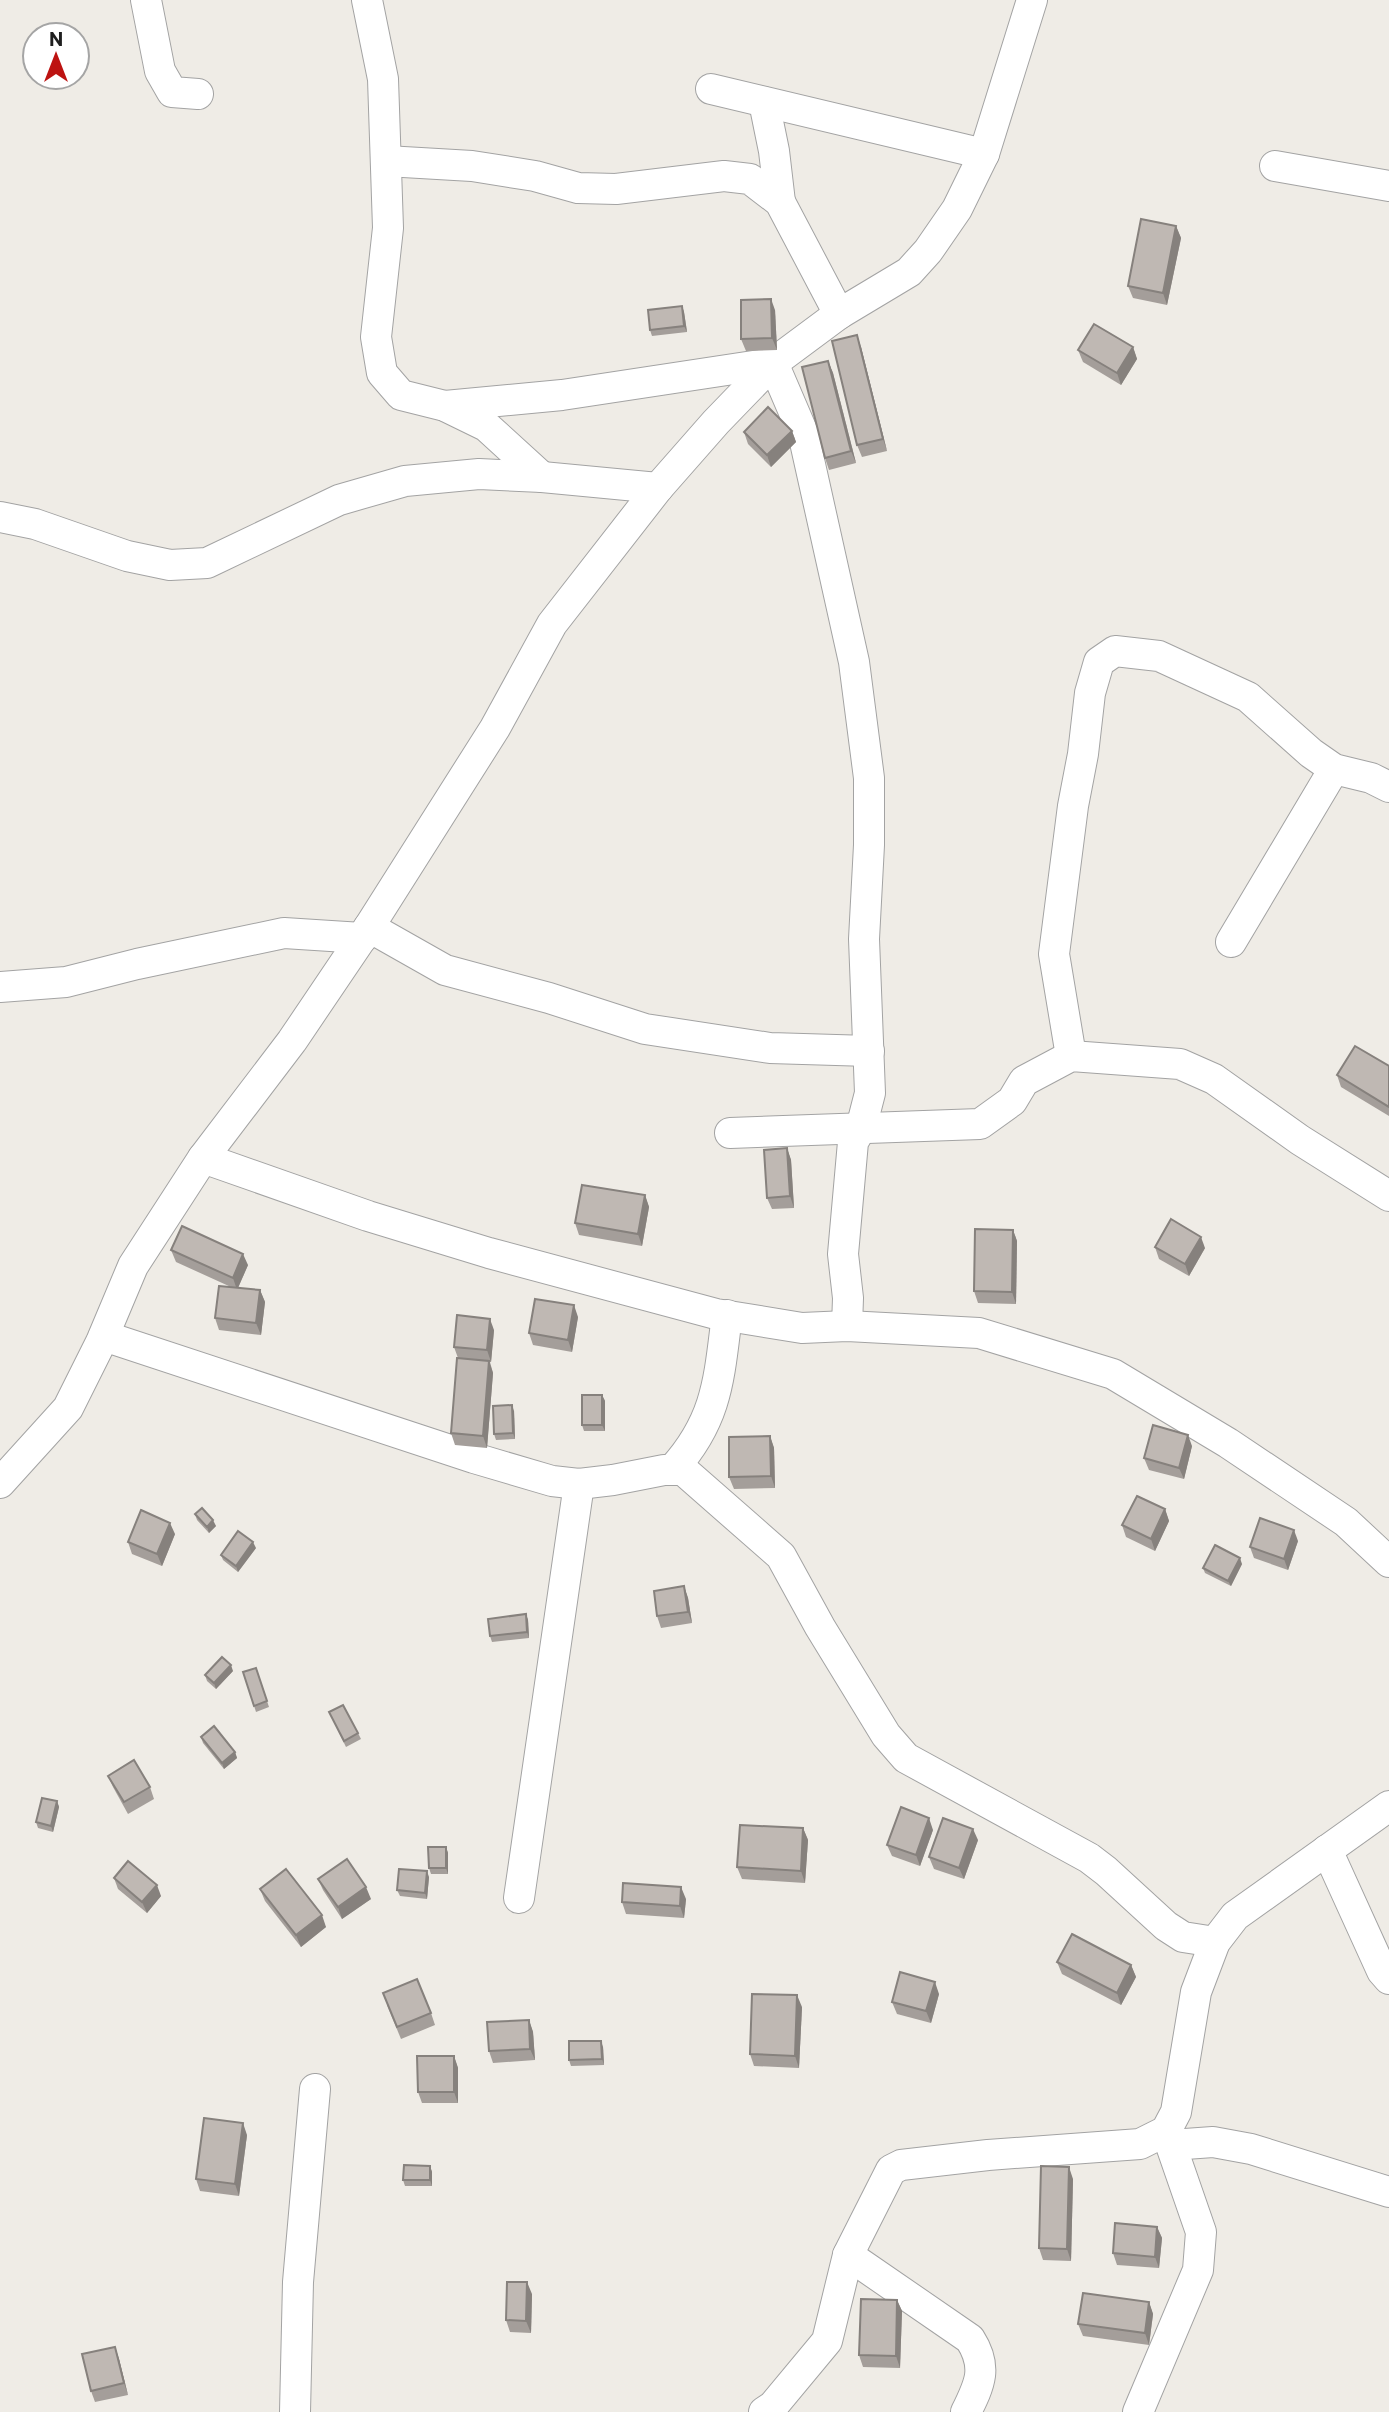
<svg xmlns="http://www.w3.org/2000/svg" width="1389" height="2412" font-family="Commissioner,sans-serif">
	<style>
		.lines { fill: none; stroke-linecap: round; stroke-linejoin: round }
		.street-casing { stroke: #a3a3a3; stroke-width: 32 }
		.street { stroke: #fff; stroke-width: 30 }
		.wall { fill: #a49e9a }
		.shaded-wall { fill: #86817d }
		.building { fill: #bfb8b3; stroke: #86817d; stroke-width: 2 }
	</style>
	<rect width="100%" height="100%" fill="#efece6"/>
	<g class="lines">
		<defs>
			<g id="street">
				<path d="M146,0l14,71 12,21 26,2"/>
				<path d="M367,0l16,79 5,149 -12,109 6,36 19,22 44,11 41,20 56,51"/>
				<path d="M711,89l273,65"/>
				<path d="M764,102l10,49 6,51"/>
				<path d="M386,161l86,5 63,10 43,12 38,1 108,-13 26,3 30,23 59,112"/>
				<path d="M1275,166l114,20"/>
				<path d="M445,406l117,-11 211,-32 30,70 51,229 15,116v67l-5,94 6,154 -9,35 -8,14 -10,112 5,44 -1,28"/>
				<path d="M0,517l35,7 92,32 43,9 37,-2 132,-63 66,-19 74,-7 63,3 116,11"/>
				<path d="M369,927l76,43 104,28 96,31 125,19 99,3"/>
				<path d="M1231,942l103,-173"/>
				<path d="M0,987l66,-5 71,-18 147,-31 78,5"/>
				<path d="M1071,1056l-17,-102 19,-148 10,-52 7,-61 9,-31 16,-11 44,5 89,41 63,56 23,16 37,9 18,9"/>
				<path d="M730,1133l250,-9 32,-23 12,-20 47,-25 109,8 34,15 86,61 89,56"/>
				<path d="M203,1158l165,58 121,37 227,61 86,14 45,-2 132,7 134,41 115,69 118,79 43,40"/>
				<path d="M104,1336l370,122 78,23 27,3 34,-4 51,-10h19l98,86 39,71 66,108 20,23 183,100 17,13 60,55 17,11 32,5"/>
				<path d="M673,1469c45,-50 46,-91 54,-154"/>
				<path d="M0,1483l68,-75 33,-66 32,-76 70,-108 89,-117 77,-114 126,-199 57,-104 106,-136 58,-66 57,-59 66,-49 70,-42 19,-21 29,-42 27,-55 48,-154"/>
				<path d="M1327,1850l55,121 7,8"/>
				<path d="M519,1898l60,-414"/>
				<path d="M1171,2145l42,-3 38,7 138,43"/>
				<path d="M848,2255l122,84c18,28 10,45 -4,73"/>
				<path d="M295,2412l3,-130 17,-193"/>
				<path d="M764,2412l9,-6 54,-65 21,-86 43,-85 10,-5 87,-10 152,-11 26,-13 10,-19 20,-120 19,-50 20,-26 154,-110"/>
				<path d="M1138,2412l60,-142 3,-38 -35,-101"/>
			</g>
		</defs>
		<!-- street casing -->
		<use href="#street" class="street-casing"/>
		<!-- street -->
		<use href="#street" class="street"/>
	</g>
	<!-- wall -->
	<g class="wall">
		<path d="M1176,226l5,12 -14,67 -34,-7 -5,-12z"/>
		<path d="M682,306l2,6 3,20 -35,4 -2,-6z"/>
		<path d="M775,310l2,40 -31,1 -5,-12z"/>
		<path d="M861,347l26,104 -25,6 -5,-12z"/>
		<path d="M1133,347l4,12 -16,26 -38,-23 -5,-12z"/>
		<path d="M828,361l5,12 23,90 -27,7 -4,-12z"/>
		<path d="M792,431l4,11 -25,25 -23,-23 -4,-12z"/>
		<path d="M1389,1066v50l-48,-29 -4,-12z"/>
		<path d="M787,1148l4,12 3,48 -22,1 -5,-11z"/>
		<path d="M645,1195l4,12 -7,39 -63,-11 -4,-12z"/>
		<path d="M1013,1230l4,11 -1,63 -38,-1 -4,-12z"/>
		<path d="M1155,1247l50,1 -16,28 -30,-17z"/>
		<path d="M171,1250l77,15 -10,23 22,2 5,12 -4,33 -42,-5 -4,-12 16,-31 -55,-25z"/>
		<path d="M578,1317l-6,35 -39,-7 -4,-12z"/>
		<path d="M494,1330l-3,32h-1l3,11 -6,75 -32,-3 -4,-12 7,-75 -4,-11z"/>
		<path d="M602,1395l3,6v30h-21l-2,-6z"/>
		<path d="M514,1411l1,28 -19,1 -2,-6z"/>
		<path d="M770,1436l4,12 1,40 -41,1 -5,-12z"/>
		<path d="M1192,1446l-8,33 -35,-9 -5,-12z"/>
		<path d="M1165,1509l4,12 -14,30 -29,-14 -4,-12z"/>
		<path d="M195,1514l21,12 -7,7 -12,-13z"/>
		<path d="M175,1534l-13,32 -30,-12 -4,-12z"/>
		<path d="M1298,1541l-10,29 -34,-12 -4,-11z"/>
		<path d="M256,1548l-18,24 -15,-12 -2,-5z"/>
		<path d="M1242,1564l-11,22 -26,-13 -2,-5z"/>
		<path d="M684,1586l4,12 4,25 -31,5 -4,-12z"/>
		<path d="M526,1614l2,6 1,18 -37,4 -2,-6z"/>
		<path d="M256,1668l13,39 -13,5 -13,-40z"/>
		<path d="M233,1671l-17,18 -9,-8 -2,-6z"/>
		<path d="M329,1712l29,21 3,6 -15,8z"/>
		<path d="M201,1737l34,15 2,6 -13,11 -21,-26z"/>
		<path d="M108,1776l42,11 4,12 -26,15 -15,-27z"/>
		<path d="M57,1801l2,6 -6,25 -15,-4 -2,-6z"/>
		<path d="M803,1828l5,12 -3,43 -63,-4 -5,-12z"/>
		<path d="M933,1830l-13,36 -28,-10 -5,-11z"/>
		<path d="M978,1840l-14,39 -30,-10 -5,-12z"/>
		<path d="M446,1847l2,6v21h-17l-2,-6z"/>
		<path d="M429,1877l-2,22 -27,-3 -3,-6z"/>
		<path d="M114,1878l47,18 -14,17 -29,-24z"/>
		<path d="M318,1879l53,20 -29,20 -19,-29z"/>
		<path d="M260,1889l66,38 -25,20 -36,-46z"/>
		<path d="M686,1899l-2,19 -58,-4 -4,-12z"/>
		<path d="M1057,1962l74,3 5,12 -15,28 -59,-31z"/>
		<path d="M939,1994l-8,29 -34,-9 -5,-12z"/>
		<path d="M387,2005l44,8 4,12 -34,14z"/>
		<path d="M802,2007l-3,61 -45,-2 -4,-12z"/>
		<path d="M529,2020l4,12 2,28 -42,3 -4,-12z"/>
		<path d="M603,2047l1,18 -33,1 -2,-6z"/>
		<path d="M454,2056l4,12v35h-36l-4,-11z"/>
		<path d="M247,2135l-8,61 -39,-5 -4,-12z"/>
		<path d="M430,2166l2,6v14h-27l-2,-6z"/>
		<path d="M1073,2179l-2,82 -28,-1 -4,-12z"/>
		<path d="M1157,2227l5,11 -3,30 -42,-3 -4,-12z"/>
		<path d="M532,2294l-1,39 -21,-1 -4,-12z"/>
		<path d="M897,2300l5,11 -2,57 -37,-1 -4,-12z"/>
		<path d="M1149,2302l4,12 -4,31 -66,-9 -5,-12z"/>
		<path d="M115,2347l4,12 9,36 -33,7 -4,-11z"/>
	</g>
	<!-- shaded-wall -->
	<g class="shaded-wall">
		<path d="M1176,226l5,12 -14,67 -4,-12z"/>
		<path d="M771,299l4,11 2,40 -5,-12z"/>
		<path d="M682,306l2,6 3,20 -3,-6z"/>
		<path d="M857,335l4,12 26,104 -4,-12z"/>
		<path d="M1133,347l4,12 -16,26 -4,-12z"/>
		<path d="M828,361l5,12 23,90 -5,-12z"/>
		<path d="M792,431l4,11 -25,25 -4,-12z"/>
		<path d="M787,1148l4,12 3,48 -4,-12z"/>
		<path d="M645,1195l4,12 -7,39 -4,-12z"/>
		<path d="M1013,1230l4,11 -1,63 -4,-12z"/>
		<path d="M1201,1237l4,11 -16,28 -4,-12z"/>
		<path d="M243,1254l5,11 -11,25 -4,-12z"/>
		<path d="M260,1290l5,12 -4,33 -5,-12z"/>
		<path d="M574,1305l4,12 -6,35 -4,-12z"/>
		<path d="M490,1319l4,11 -3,32 -4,-12z"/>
		<path d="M489,1361l4,12 -6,75 -4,-12z"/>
		<path d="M602,1395l3,6v30l-3,-6z"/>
		<path d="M512,1405l2,6 1,28 -2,-6z"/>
		<path d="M1188,1435l4,11 -8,33 -5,-11z"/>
		<path d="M770,1436l4,12 1,40 -4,-12z"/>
		<path d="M1165,1509l4,12 -14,30 -4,-12z"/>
		<path d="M213,1520l3,6 -7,7 -2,-6z"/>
		<path d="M170,1523l5,11 -13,32 -5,-12z"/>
		<path d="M1294,1530l4,11 -10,29 -4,-11z"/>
		<path d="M253,1542l3,6 -18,24 -2,-6z"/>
		<path d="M1240,1558l2,6 -11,22 -3,-5z"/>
		<path d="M684,1586l4,12 4,25 -4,-11z"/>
		<path d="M526,1614l2,6 1,18 -2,-6z"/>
		<path d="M231,1665l2,6 -17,18 -2,-6z"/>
		<path d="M235,1752l2,6 -13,11 -2,-6z"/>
		<path d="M57,1801l2,6 -6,25 -2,-6z"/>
		<path d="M929,1818l4,12 -13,36 -4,-11z"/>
		<path d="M803,1828l5,12 -3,43 -4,-12z"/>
		<path d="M973,1829l5,11 -14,39 -5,-11z"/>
		<path d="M446,1847l2,6v21l-2,-6z"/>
		<path d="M427,1871l2,6 -2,22 -2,-6z"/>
		<path d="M157,1885l4,11 -14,17 -5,-11z"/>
		<path d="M366,1887l5,12 -29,20 -4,-12z"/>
		<path d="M681,1887l5,12 -2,19 -4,-12z"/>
		<path d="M322,1915l4,12 -25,20 -5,-12z"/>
		<path d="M1131,1965l5,12 -15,28 -4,-12z"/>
		<path d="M935,1982l4,12 -8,29 -5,-12z"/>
		<path d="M797,1995l5,12 -3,61 -4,-12z"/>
		<path d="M529,2020l4,12 2,28 -5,-11z"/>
		<path d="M601,2041l2,6 1,18 -2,-6z"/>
		<path d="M454,2056l4,12v35l-4,-11z"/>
		<path d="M243,2123l4,12 -8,61 -4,-12z"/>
		<path d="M430,2166l2,6v14l-2,-6z"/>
		<path d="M1069,2167l4,12 -2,82 -4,-12z"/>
		<path d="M1157,2227l5,11 -3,30 -4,-11z"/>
		<path d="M527,2282l5,12 -1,39 -5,-12z"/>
		<path d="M897,2300l5,11 -2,57 -4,-12z"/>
		<path d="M1149,2302l4,12 -4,31 -4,-12z"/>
		<path d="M115,2347l4,12 9,36 -4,-12z"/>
	</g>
	<!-- building -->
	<g class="building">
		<path d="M1141,219l35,7 -13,67 -35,-7z"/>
		<path d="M771,299l1,39 -31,1v-39z"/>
		<path d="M682,306l2,20 -34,4 -2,-20z"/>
		<path d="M1094,324l39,23 -16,26 -39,-23z"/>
		<path d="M857,335l26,104 -26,6 -25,-104z"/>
		<path d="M828,361l23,90 -26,7 -23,-91z"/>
		<path d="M768,407l24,24 -25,24 -23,-23z"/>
		<path d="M1355,1046l34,20v41l-52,-32z"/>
		<path d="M787,1148l3,48 -23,2 -3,-48z"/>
		<path d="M582,1185l63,10 -7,39 -63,-11z"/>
		<path d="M1171,1219l30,18 -16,27 -30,-17z"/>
		<path d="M182,1226l61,28 -10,24 -62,-28z"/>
		<path d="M975,1229l38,1 -1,62 -38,-1z"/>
		<path d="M219,1286l41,4 -4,33 -41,-5z"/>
		<path d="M535,1299l39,6 -6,35 -39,-7z"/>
		<path d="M457,1315l33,4 -3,31 -33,-3z"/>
		<path d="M457,1358l32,3 -6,75 -32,-3z"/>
		<rect x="582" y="1395" width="20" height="30"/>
		<path d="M512,1405l1,28 -19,1 -1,-28z"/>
		<path d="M1153,1425l35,10 -9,33 -35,-10z"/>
		<path d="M770,1436l1,40 -42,1v-40z"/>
		<path d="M1137,1496l28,13 -14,30 -29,-14z"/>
		<path d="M202,1508l11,12 -6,7 -12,-13z"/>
		<path d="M141,1510l29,13 -13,31 -29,-12z"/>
		<path d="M1260,1518l34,12 -10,29 -34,-12z"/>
		<path d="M238,1531l15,11 -17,24 -15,-11z"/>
		<path d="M1215,1545l25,13 -12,23 -25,-13z"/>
		<path d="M684,1586l4,26 -31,4 -3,-25z"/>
		<path d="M526,1614l1,18 -37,4 -2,-17z"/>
		<path d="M222,1657l9,8 -17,18 -9,-8z"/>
		<path d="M256,1668l11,33 -13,5 -11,-34z"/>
		<path d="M343,1705l15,28 -14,8 -15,-29z"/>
		<path d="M214,1726l21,26 -13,11 -21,-26z"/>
		<path d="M134,1760l16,27 -26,15 -16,-26z"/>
		<path d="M42,1798l15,3 -6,25 -15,-4z"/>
		<path d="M901,1807l28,11 -13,37 -29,-10z"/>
		<path d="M943,1818l30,11 -14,39 -30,-11z"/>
		<path d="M740,1825l63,3 -2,43 -64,-4z"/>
		<path d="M428,1847h18v21h-17z"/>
		<path d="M347,1859l19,28 -28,20 -20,-28z"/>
		<path d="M128,1861l29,24 -15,17 -28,-24z"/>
		<path d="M286,1869l36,46 -26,20 -36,-46z"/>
		<path d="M399,1869l28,2 -2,22 -28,-3z"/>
		<path d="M623,1883l58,4 -1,19 -58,-4z"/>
		<path d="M1072,1934l59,31 -14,28 -60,-31z"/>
		<path d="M900,1972l35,10 -9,29 -34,-9z"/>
		<path d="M417,1979l14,34 -34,14 -14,-34z"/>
		<path d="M752,1994l45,1 -2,61 -45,-2z"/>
		<path d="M529,2020l1,29 -41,2 -2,-29z"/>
		<path d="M569,2041h32l1,18 -33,1z"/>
		<path d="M417,2056h37v36h-36z"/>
		<path d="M204,2118l39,5 -8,61 -39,-5z"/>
		<path d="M404,2165l26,1v14h-27z"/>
		<path d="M1041,2166l28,1 -2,82 -28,-1z"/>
		<path d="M1115,2223l42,4 -2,30 -42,-4z"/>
		<path d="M507,2282h20l-1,39 -20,-1z"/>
		<path d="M1083,2293l66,9 -4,31 -67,-9z"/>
		<path d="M861,2299l36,1 -1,56 -37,-1z"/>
		<path d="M115,2347l9,36 -33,8 -9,-37z"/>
	</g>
	<!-- north arrow -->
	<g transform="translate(56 56)"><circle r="33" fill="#ffffff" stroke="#a5a5a5" stroke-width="2"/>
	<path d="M0-5L12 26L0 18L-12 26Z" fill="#bd1311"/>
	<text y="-10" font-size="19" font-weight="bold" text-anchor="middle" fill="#1f1f1f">N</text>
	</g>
</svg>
